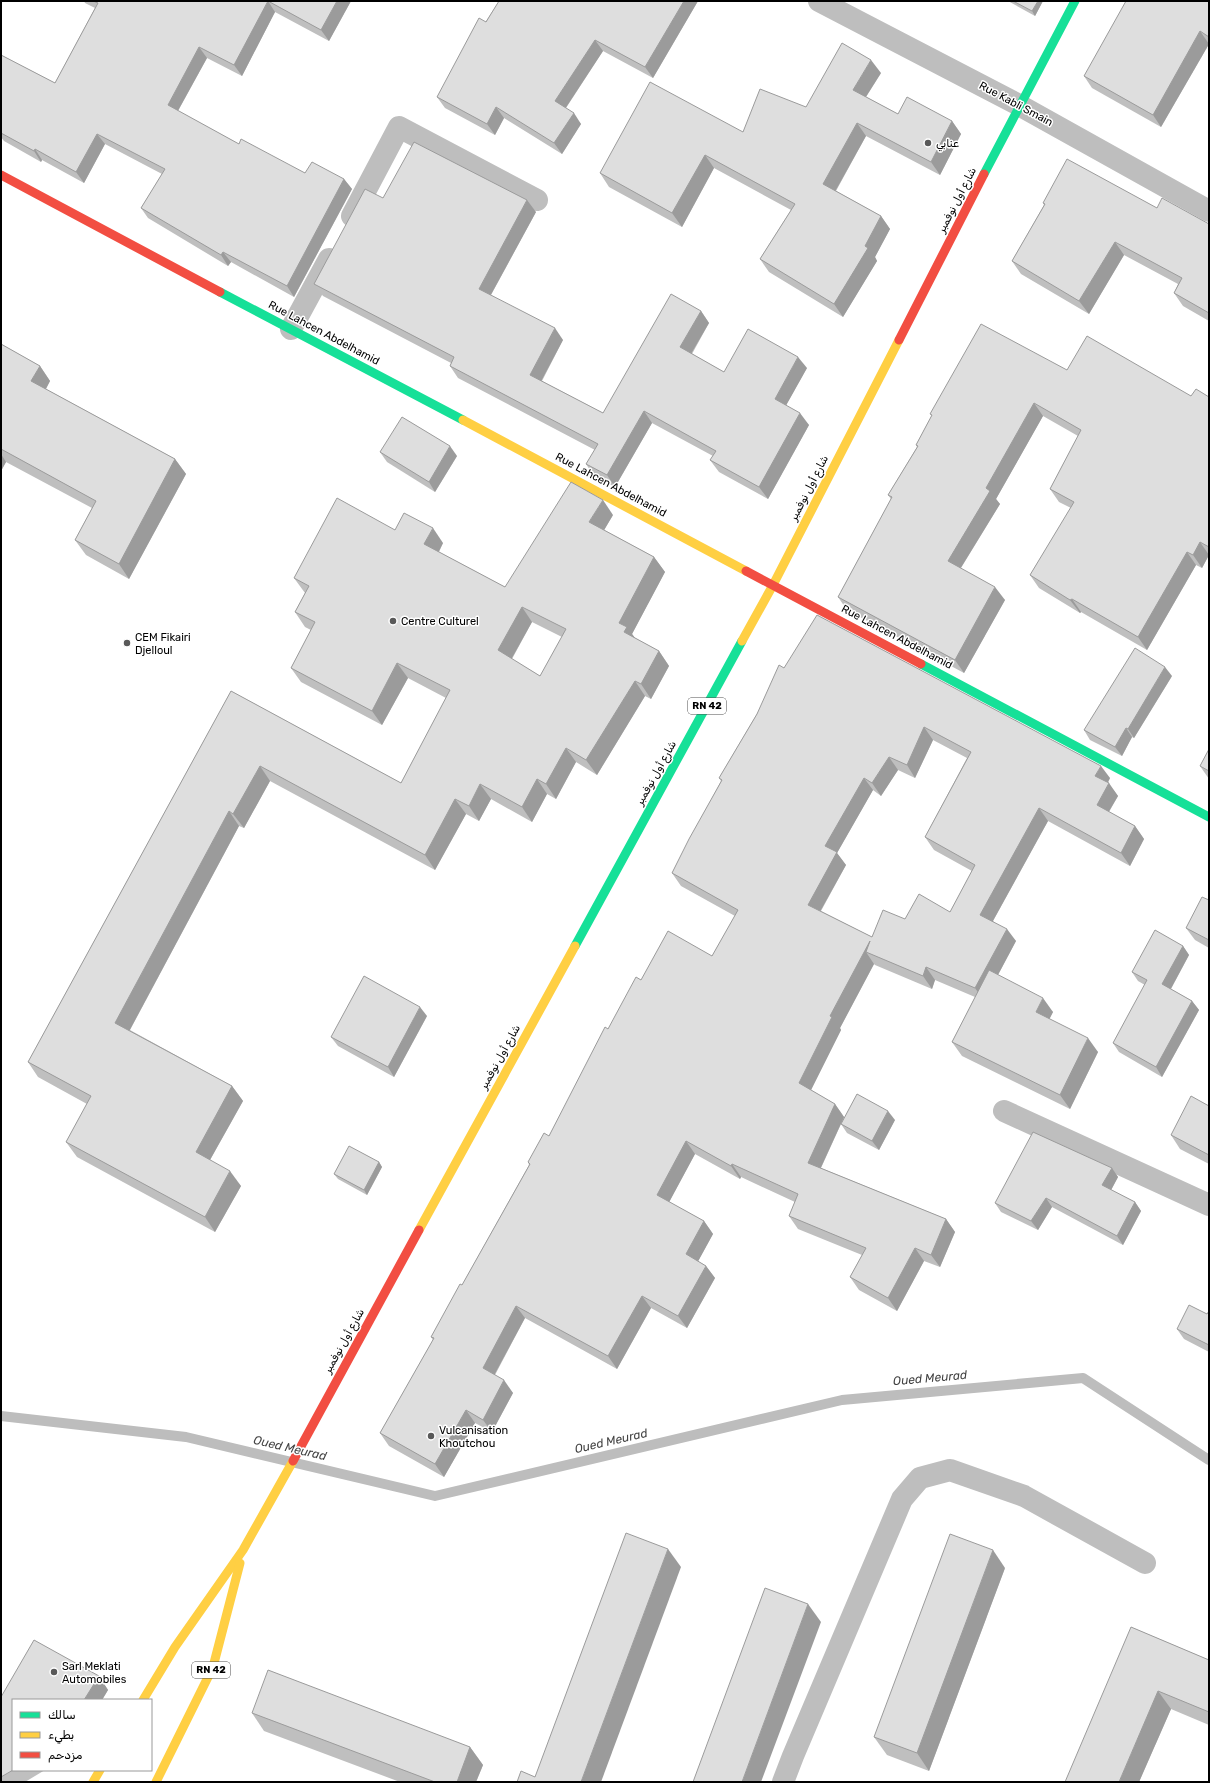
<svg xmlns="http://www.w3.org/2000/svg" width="1210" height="1783" font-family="Rubik,Vazirmatn,sans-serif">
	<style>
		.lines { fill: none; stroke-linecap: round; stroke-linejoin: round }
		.stream { stroke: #bdbdbd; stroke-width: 10 }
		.street { stroke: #bebebe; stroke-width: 22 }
		.fast { stroke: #16e098; stroke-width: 9 }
		.slow { stroke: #ffcf43; stroke-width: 9 }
		.jam { stroke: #f24e42; stroke-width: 9 }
		.wall { fill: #bfbfbf; fill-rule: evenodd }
		.shaded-wall { fill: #9b9b9b }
		.building { fill: #dedede; stroke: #9b9b9b; fill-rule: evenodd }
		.poi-dot { fill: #595959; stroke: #fff; stroke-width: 1.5 }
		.labels { text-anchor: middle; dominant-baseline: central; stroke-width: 3; stroke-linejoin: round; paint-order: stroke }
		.shield { fill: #fff; stroke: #4c4c4c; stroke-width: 1 }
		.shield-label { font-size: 10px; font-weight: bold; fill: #000 }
		.street-label { font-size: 11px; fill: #000; stroke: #fff }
		.poi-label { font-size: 11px; fill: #000; stroke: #fff; text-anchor: start }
		.water-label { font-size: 12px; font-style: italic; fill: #424242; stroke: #fff }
	</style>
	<rect width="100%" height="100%" fill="#fff"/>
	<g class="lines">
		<!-- stream -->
		<path class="stream" d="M1,1416l185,21 249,59 407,-96 241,-22 126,82"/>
		<!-- street -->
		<g class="street">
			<path d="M819,1l200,104 190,106"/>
			<path d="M352,216l47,-89 138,73"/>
			<path d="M291,329l38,-70"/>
			<path d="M1004,1111l205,94"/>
			<path d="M783,1782l10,-26 109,-257 18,-21 30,-8 74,26 121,67"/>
		</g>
		<!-- fast -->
		<g class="fast">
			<path d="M984,174l91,-173"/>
			<path d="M220,292l243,128"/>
			<path d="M921,664l288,153"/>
			<path d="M575,946l167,-305"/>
		</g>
		<!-- slow -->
		<g class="slow">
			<path d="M463,420l283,151"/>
			<path d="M742,641l31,-56 126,-245"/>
			<path d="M419,1230l156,-284"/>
			<path d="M143,1700l32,-53 68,-97 50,-89"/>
			<path d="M93,1782l7,-12"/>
			<path d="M156,1782l57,-115 27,-104"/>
		</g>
		<!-- jam -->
		<g class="jam">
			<path d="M1,175l219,117"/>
			<path d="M899,340l85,-166"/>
			<path d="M746,571l175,93"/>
			<path d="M293,1461l126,-231"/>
		</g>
	</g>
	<!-- wall -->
	<g class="wall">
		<path d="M84,1h267l-22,40 -54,-29 -33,64 -35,-18 -29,53 61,33 66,29 39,6 8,10 -58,108 -63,-35 -3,4 -80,-48 -7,-10 21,-34 -57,-30 -21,39 -42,-23 -1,2 -37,-21 -3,-4v-82l54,28 40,-75 -10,-5z"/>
		<path d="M499,1h199l-45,77 -50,-27 -37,57 15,16 -19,30 -58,-36 -9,17 -50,-27 -8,-11z"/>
		<path d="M1008,1h35l-8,15z"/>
		<path d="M1209,1v43l-48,83 -69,-39 -8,-12z"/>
		<path d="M881,73l-15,24 32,17 54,7 9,13 -21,41 -74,-39 -30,55 45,25 9,13 -15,28 2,4 -34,56 -74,-45 -9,-13 31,-49 -77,-42 -32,59 -73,-40 -9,-14 143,-41 63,-25z"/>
		<path d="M383,198l153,14 -45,83 72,45 -21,41 61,32 98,-102 8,12 -17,31 32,18 83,-4 -21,37 23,20 -41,74 -49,-27 -9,-12 3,-4 -61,-33 -37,64 -21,-11 -8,-12 9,-14 -137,-72 -8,-12 1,-3 -128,-67 -9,-12z"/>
		<path d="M1043,203l114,5 52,16v97l-26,-15 -9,-13 4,-9 -54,-29 -35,59 -68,-40 -9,-13 32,-56z"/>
		<path d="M1,344l39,22 10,15 -4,8 129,70 11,15 -57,105 -43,-24 -11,-15 17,-32 -86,-46 -5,9z"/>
		<path d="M1067,370l124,26 18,1v158l-7,13 -6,-3 -49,85 -66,-38 -1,1 -41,-25 -9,-13 41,-67 -12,-6 -9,-13 28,-53 -35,-20 -47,83 4,5 -39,64 44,32 -41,73 -117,-63 -9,-13 53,-98 -3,-4 29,-48 -1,-2 16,-30 -2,-1z"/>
		<path d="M380,452l77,4 -22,36 -48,-30z"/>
		<path d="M613,515l-9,15 50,27 11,15 -33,62 3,4 24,13 10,15 -18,33 -6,-3 -48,79 -21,-13 -20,37 -9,-5 -15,28 -41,-23 -12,22 -13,-7 -31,56 -165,-89 -26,47 -5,-2 -109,204 102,56 11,15 -33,59 31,26 -26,46 -138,-75 -11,-15 21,-38 -49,-27 -10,-15 203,-371 170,92 45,-85 -38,-20 -26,47 -81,-43 -10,-14 20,-38 -6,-3 -10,-15 10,-19 -11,-15 101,-48 48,13 -4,9 66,35zM532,622l30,15 -22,39 -28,-17z"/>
		<path d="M784,668l326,110 -2,5 10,13 -9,16 26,14 9,13 -14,27 -82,-45 -55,100 23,20 -18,34 55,37 -4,7 49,33 -28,57 -108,-53 -10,-14 23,-45 -40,-17 -3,9 -57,-24 -1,-1 -34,64 1,2 -30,60 24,14 9,13 51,3 -16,30 -32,-17 -6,-9 -20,44 125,51 9,13 -15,35 -16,-6 -27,50 -38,-21 -9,-13 12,-22 -64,-26 -9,-13 6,-14 -54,-25 -1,2 -45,-25 -26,48 35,19 9,13 -15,27 8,5 9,12 -28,50 -36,-20 -34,61 -92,-51 -30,57 18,18 -21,39 -17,-9 -31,54 -55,-31 -9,-13 53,-93 -2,-3 31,-52 67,-120 -1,-3 21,-26 59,-107 33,-49 71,-24 23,-40 -54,-30 -9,-13 49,-92 -2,-3zM933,740l34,18 -42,79 9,13 38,21 -22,41 -45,7 -33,18 -51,-26 25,-46 -9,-12 36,-63 8,6 17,-26 17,8z"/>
		<path d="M1172,676l-38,62 -2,-1 -10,19 -32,-16 -6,-10z"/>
		<path d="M1209,749v30l-9,-13z"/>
		<path d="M1209,900v48l-14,-8 -9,-12z"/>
		<path d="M1183,946l6,9 -18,34 21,12 7,9 -37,67 -43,-25 -6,-9 32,-58 -7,-4 -6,-9z"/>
		<path d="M427,1016l-33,61 -56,-31 -7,-9z"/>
		<path d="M1209,1106v58l-29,-15 -9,-14z"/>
		<path d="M379,1162l3,5 -15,28 -29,-16 -4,-5z"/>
		<path d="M1112,1168l6,9 -7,13 24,12 6,9 -18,34 -71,-38 -14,23 -37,-18 -6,-9z"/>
		<path d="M1209,1311v41l-25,-13 -7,-10 30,-15z"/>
		<path d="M1005,1568l-76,203 -42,-16 -13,-18z"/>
		<path d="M1131,1627l78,33v65l-38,-16 -32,73z"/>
		<path d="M99,1676l9,14 -6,10h-89v70h32l-20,12h-24v-85z"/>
		<path d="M252,1713l218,34 13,18 -7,17h-76l-136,-51z"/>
	</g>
	<!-- shaded-wall -->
	<g class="shaded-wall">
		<path d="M268,1l7,11 -33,64 -8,-11z"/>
		<path d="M337,1h14l-22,40 -8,-11z"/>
		<path d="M684,1h14l-45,77 -8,-11z"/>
		<path d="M1038,1h5l-8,15 -3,-5z"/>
		<path d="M1200,31l9,13 -48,83 -8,-12z"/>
		<path d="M595,40l8,11 -40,61 -8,-11z"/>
		<path d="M199,47l8,11 -32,58 -7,-11z"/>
		<path d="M871,60l10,13 -19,30 -9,-13z"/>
		<path d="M496,107l8,11 -9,17 -8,-11z"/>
		<path d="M574,113l7,11 -19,30 -8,-11z"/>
		<path d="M952,121l9,13 -21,41 -9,-13z"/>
		<path d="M857,123l9,13 -34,61 -9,-13z"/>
		<path d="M97,134l8,10 -21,39 -8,-11z"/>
		<path d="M35,149l7,11 -1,2 -7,-11z"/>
		<path d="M705,155l9,13 -32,59 -10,-14z"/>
		<path d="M344,179l8,10 -58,108 -7,-11z"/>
		<path d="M527,200l9,12 -48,88 -9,-11z"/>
		<path d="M881,216l9,13 -15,28 2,4 -34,56 -9,-13z"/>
		<path d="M1115,242l9,13 -35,59 -10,-13z"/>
		<path d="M223,252l8,10 -3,4 -7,-11z"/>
		<path d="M701,311l8,12 -21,36 -8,-12z"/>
		<path d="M555,328l8,12 -25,47 -8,-12z"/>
		<path d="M798,357l9,11 -24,43 -8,-12z"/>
		<path d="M40,366l10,15 -8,15 -11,-15z"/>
		<path d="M1034,403l9,13 -47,83 4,5 -43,70 -9,-13 38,-73z"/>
		<path d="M644,411l8,12 -37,64 -8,-12z"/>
		<path d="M800,413l9,12 -41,74 -9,-12z"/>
		<path d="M450,446l7,10 -22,36 -6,-10z"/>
		<path d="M1,454l5,8 -5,9z"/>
		<path d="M175,459l11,15 -57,105 -10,-15z"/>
		<path d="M603,500l10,15 -13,22 -11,-15z"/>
		<path d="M433,528l10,15 -8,16 -11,-15z"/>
		<path d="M1200,542l9,13 -7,13 -9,-13z"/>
		<path d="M1187,552l9,13 -49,85 -9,-13z"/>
		<path d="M654,557l11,15 -33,62 6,8 -14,-10 -5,-9z"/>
		<path d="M995,587l10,13 -41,73 -9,-13z"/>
		<path d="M1072,599l9,13 -1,1 -10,-13z"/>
		<path d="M522,607l10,15 -24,43 -10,-15z"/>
		<path d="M659,651l10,15 -18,33 -10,-15z"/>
		<path d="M397,663l11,15 -26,47 -10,-14z"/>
		<path d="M1165,667l7,9 -38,62 -6,-9z"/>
		<path d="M635,681l10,15 -48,79 -11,-15z"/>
		<path d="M924,727l9,13 -18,38 -8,-13z"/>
		<path d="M1126,728l6,9 -10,19 -7,-9z"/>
		<path d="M566,748l10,14 -20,37 -10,-15z"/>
		<path d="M889,757l9,13 -17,26 -9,-13z"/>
		<path d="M260,766l10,15 -26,47 -11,-14z"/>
		<path d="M1101,766l9,12 -6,11 -9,-13z"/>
		<path d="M864,778l9,12 -36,63 9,12 -29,52 -9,-12 17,-59z"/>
		<path d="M537,779l10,15 -15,28 -10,-15z"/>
		<path d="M1109,783l9,13 -13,22 -8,-13z"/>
		<path d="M480,784l11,15 -12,22 -10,-15z"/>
		<path d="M455,799l11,15 -31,56 -10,-15z"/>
		<path d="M1039,808l9,13 -59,107 -9,-13z"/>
		<path d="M229,811l10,15 -113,211 -11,-14z"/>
		<path d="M1135,826l9,13 -14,27 -9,-13z"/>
		<path d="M1007,929l9,12 -32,60 -9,-13z"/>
		<path d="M870,941l-4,11 8,12 -34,64 1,2 -33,66 -9,-13 31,-67z"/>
		<path d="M1183,946l6,9 -21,39 -6,-10z"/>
		<path d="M926,967l9,13 -3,9 -9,-13z"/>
		<path d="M1043,998l10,14 -7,14 -10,-14z"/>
		<path d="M1192,1001l7,9 -37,67 -6,-10z"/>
		<path d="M420,1007l7,9 -33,61 -6,-10z"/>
		<path d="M1088,1038l10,14 -28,57 -10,-14z"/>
		<path d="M232,1086l11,15 -37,66 -10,-15z"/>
		<path d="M835,1104l9,13 -27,59 -9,-13z"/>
		<path d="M888,1111l7,9 -16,30 -7,-9z"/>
		<path d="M686,1141l9,13 -29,54 -9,-13z"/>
		<path d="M379,1162l3,5 -15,28 -3,-5z"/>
		<path d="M732,1164l9,13 -1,2 -9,-13z"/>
		<path d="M1112,1168l6,9 -9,17 -7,-9z"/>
		<path d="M230,1171l11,15 -26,46 -10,-15z"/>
		<path d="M1046,1198l6,9 -14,23 -7,-9z"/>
		<path d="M1135,1202l6,9 -18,34 -6,-9z"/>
		<path d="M946,1219l9,13 -15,35 -9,-12z"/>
		<path d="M704,1221l9,13 -18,33 -9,-13z"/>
		<path d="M915,1248l9,13 -27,50 -9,-13z"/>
		<path d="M706,1266l9,12 -28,50 -9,-12z"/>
		<path d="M642,1296l9,12 -34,61 -9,-13z"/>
		<path d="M516,1306l9,12 -34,63 -8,-13z"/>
		<path d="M504,1380l9,13 -21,39 -9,-12z"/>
		<path d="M466,1410l9,13 -31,54 -9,-13z"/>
		<path d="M668,1549l13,18 -80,215h-20z"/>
		<path d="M993,1550l12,18 -76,203 -12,-18z"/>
		<path d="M808,1604l13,18 -60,160h-19z"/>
		<path d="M99,1676l9,14 -6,10h-18z"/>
		<path d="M1158,1691l13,18 -32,73h-20z"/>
		<path d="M470,1747l13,18 -7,17h-19z"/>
	</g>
	<!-- building -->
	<g class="building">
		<path d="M93,1h175l-34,64 -35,-18 -31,58 71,39 2,-5 64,34 7,-11 32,17 -57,107 -64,-34 -2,3 -80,-47 24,-39 -68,-35 -21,38 -41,-23 -1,2 -33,-18v-78l54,28 43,-80z"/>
		<path d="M268,1h69l-16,29z"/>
		<path d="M499,1h185l-39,66 -50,-27 -40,61 19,12 -20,30 -58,-36 -9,17 -50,-27 42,-79 7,4z"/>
		<path d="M1013,1h25l-6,10z"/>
		<path d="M1126,1h83v36l-9,-6 -47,84 -69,-39z"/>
		<path d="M842,43l29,17 -18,30 45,24 9,-17 45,24 -21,41 -74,-39 -34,61 58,32 -16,30 3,2 -34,56 -74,-45 35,-55 -90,-49 -33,58 -72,-40 50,-91 93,50 17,-43 46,18z"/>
		<path d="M414,142l113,58 -48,89 76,39 -25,47 73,38 68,-119 30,17 -21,36 44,25 24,-43 50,28 -23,42 25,14 -41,74 -49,-27 6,-9 -72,-40 -37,64 -21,-11 12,-20 -148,-78 4,-9 -140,-73 51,-95 18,9z"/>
		<path d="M1067,159l90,49 5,-10 47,26v89l-35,-20 8,-15 -67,-36 -36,59 -67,-40 33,-57 -2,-1z"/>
		<path d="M981,324l86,46 20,-34 104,60 5,-7 13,8v150l-9,-5 -7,13 -6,-3 -49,85 -66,-38 -2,1 -40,-25 44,-73 -24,-13 31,-59 -47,-27 -48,85 4,3 -42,70 47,26 -40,73 -117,-63 54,-100 -4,-2 30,-49 -2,-1 16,-30 -2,-1z"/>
		<path d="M1,344l39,22 -9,15 144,78 -56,105 -44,-24 21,-39 -95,-52z"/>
		<path d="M402,417l48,29 -21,36 -49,-30z"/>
		<path d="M571,482l32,18 -14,22 65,35 -35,66 8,4 -3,5 35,19 -18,33 -6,-3 -49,79 -20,-12 -20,36 -9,-5 -15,28 -42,-23 -11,22 -14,-7 -30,56 -165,-89 -27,48 -4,-3 -114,212 117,63 -36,66 34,19 -25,46 -139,-75 25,-46 -63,-34 203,-371 170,92 49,-93 -53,-27 -25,48 -81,-43 24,-46 -20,-10 14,-26 -15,-8 43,-80 58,32 9,-17 29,15 -9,16 81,43zM522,607l44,22 -26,47 -42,-26z"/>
		<path d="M817,615l284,151 -6,10 14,7 -12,22 38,21 -14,27 -82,-45 -59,107 27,14 -32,59 -49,-21 -3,9 -57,-24 4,-11 -40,75 2,1 -33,66 36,21 -27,59 138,56 -15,36 -16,-7 -27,50 -38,-21 16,-29 -77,-32 9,-22 -66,-30 -1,2 -45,-25 -29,54 47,26 -18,33 20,12 -28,50 -36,-20 -34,60 -92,-50 -33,62 21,12 -21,40 -17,-10 -31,54 -55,-31 54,-95 -3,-1 29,-53 2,1 68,-121 -2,-2 16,-29 5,3 56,-109 3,2 28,-52 5,3 27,-49 44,25 26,-46 -66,-37 17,-34 33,-59 -3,-2 38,-64 22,-49 5,3zM924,727l47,25 -46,85 50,28 -25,47 -31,-18 -14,25 -22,-9 -11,27 -64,-32 29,-53 -12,-6 39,-68 8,5 17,-26 18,8z"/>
		<path d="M1135,648l30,19 -37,62 -2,-1 -11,19 -31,-17z"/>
		<path d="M1209,749v22l-9,-5z"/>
		<path d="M1202,897l7,3v40l-23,-12z"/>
		<path d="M1155,930l28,16 -21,38 30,17 -36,66 -43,-24 34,-63 -15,-8z"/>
		<path d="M989,970l54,28 -7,14 52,26 -28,57 -108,-53z"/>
		<path d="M364,976l56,31 -32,60 -57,-30z"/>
		<path d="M857,1094l31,17 -16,30 -31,-17z"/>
		<path d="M1191,1096l18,10v49l-38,-20z"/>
		<path d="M1033,1132l79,36 -10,17 33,17 -18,34 -71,-38 -15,23 -36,-18z"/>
		<path d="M349,1146l30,16 -15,28 -30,-16z"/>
		<path d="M1189,1305l18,9 2,-3v34l-32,-16z"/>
		<path d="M626,1533l42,16 -87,233h-64l4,-11 14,6z"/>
		<path d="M950,1534l43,16 -76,203 -43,-16z"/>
		<path d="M765,1588l43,16 -66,178h-49z"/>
		<path d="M1131,1627l78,33v52l-51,-21 -39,91h-54z"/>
		<path d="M34,1640l65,36 -15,24h-71v70l-12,7v-80z"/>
		<path d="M268,1670l202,77 -13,35h-22l-183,-69z"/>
	</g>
	<!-- markers -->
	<g class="poi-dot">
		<circle cx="928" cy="143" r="4"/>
		<circle cx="393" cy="621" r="4"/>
		<circle cx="127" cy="643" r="4"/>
		<circle cx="431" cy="1436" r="4"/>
		<circle cx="54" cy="1672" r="4"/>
	</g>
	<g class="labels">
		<!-- shield labels -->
		<g class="shield">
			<rect x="688" y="698" width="38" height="16" rx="3"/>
			<rect x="192" y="1662" width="38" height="16" rx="3"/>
		</g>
		<g class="shield-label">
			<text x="707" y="706">RN 42</text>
			<text x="211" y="1670">RN 42</text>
		</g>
		<!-- street labels -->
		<g class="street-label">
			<text transform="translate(1016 104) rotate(28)">Rue Kabli Smain</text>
			<text transform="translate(957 200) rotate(-63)">شارع أول نوفمبر</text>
			<text transform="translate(324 333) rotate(28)">Rue Lahcen Abdelhamid</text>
			<text transform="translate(611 485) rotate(28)">Rue Lahcen Abdelhamid</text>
			<text transform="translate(809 488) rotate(-63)">شارع أول نوفمبر</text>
			<text transform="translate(897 637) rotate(28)">Rue Lahcen Abdelhamid</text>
			<text transform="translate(656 773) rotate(-61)">شارع أول نوفمبر</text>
			<text transform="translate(500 1057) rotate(-61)">شارع أول نوفمبر</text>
			<text transform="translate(344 1341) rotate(-61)">شارع أول نوفمبر</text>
		</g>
		<!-- poi labels -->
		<g class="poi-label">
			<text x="936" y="143">عنابي</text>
			<text x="401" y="621">Centre Culturel</text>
			<text x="135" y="637">CEM Fikairi<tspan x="135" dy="13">Djelloul</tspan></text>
			<text x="439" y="1430">Vulcanisation<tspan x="439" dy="13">Khoutchou</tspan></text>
			<text x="62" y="1666">Sarl Meklati<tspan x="62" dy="13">Automobiles</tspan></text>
		</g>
		<!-- water labels -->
		<g class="water-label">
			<text transform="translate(930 1378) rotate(-5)">Oued Meurad</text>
			<text transform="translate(611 1441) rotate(-13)">Oued Meurad</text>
			<text transform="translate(290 1448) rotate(13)">Oued Meurad</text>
		</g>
	</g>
	<!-- border -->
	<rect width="1210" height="1783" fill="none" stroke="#000000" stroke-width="4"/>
	<!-- legend -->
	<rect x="12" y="1699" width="140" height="72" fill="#ffffff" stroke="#999999"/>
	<rect x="20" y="1712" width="20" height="6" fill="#16e098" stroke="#999999"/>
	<text x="48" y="1719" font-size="12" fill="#000000">سالك</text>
	<rect x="20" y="1732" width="20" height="6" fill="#ffcf43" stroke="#999999"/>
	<text x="48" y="1739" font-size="12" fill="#000000">بطيء</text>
	<rect x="20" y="1752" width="20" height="6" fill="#f24e42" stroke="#999999"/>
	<text x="48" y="1759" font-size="12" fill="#000000">مزدحم</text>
</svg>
